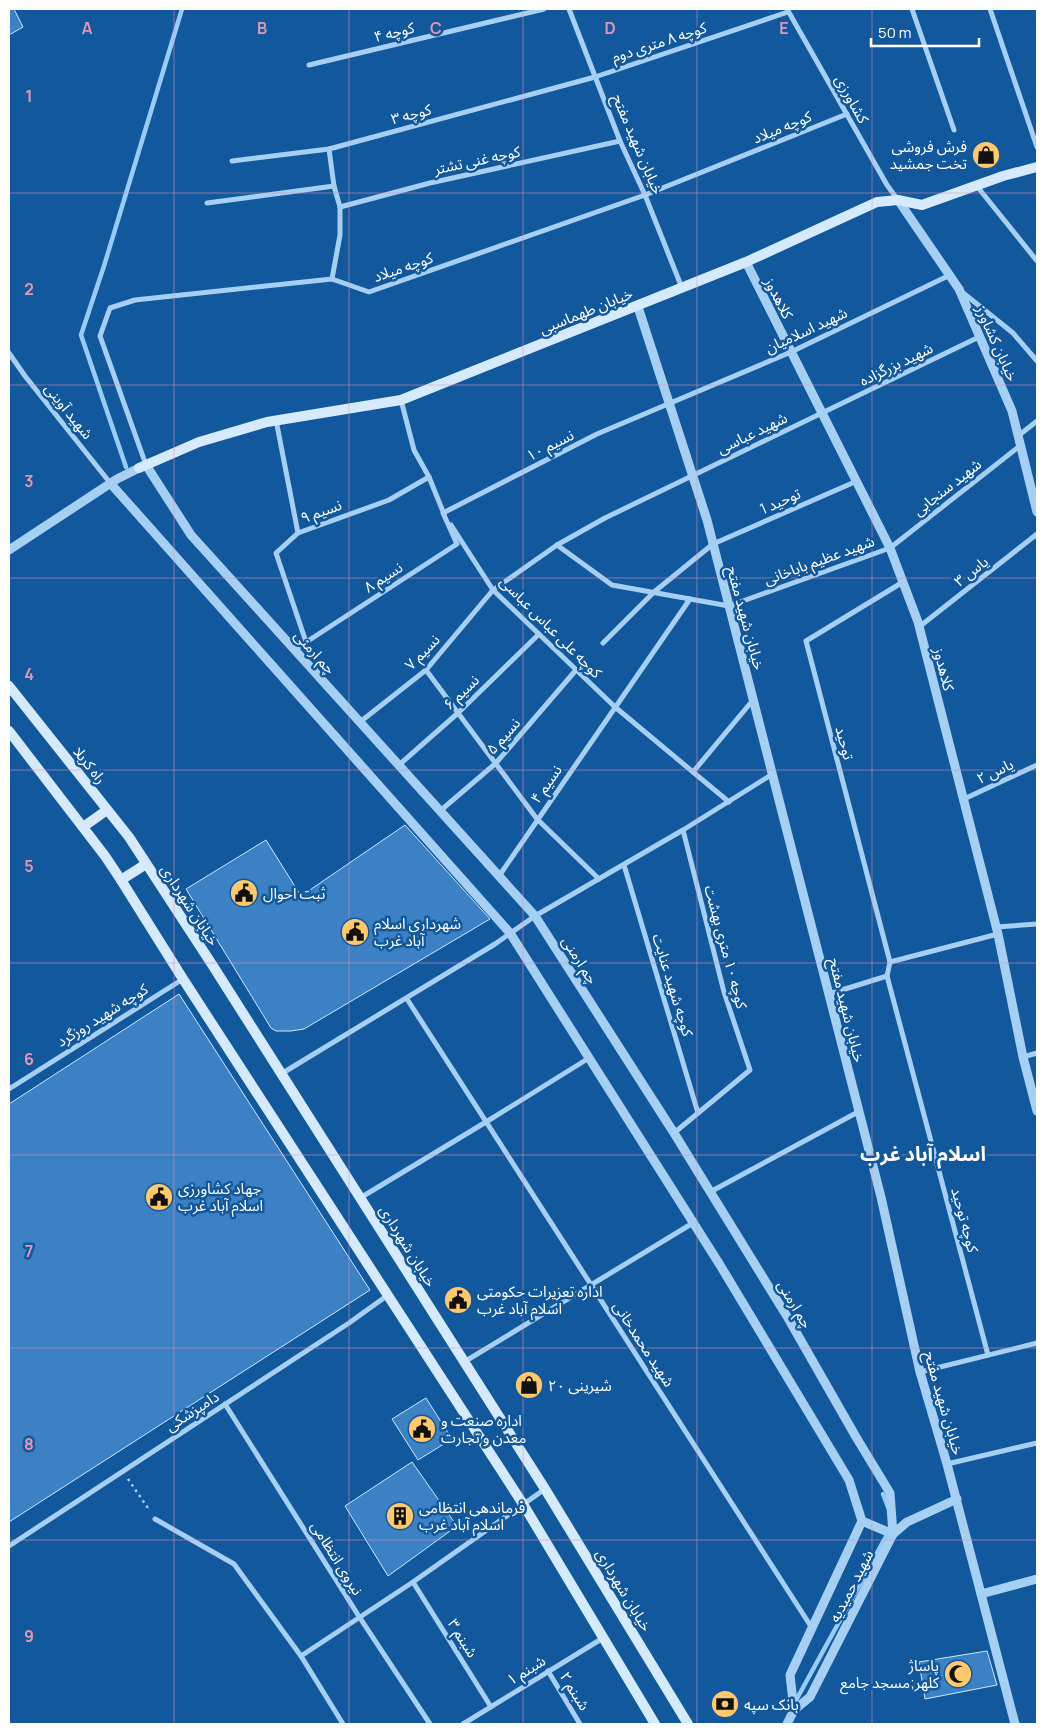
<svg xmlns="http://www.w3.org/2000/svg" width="1046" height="1733" font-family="Manrope,'Noto Sans Arabic',sans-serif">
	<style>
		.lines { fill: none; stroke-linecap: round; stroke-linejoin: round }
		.stream { stroke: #98cbf7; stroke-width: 4.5 }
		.building { fill: #3b81c3; stroke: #cfe7fe }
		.path { stroke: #a6cff4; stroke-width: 2.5; stroke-dasharray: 2.5 4; stroke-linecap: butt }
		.minor { stroke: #a6cff4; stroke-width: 5 }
		.tertiary { stroke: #a6cff4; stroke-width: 9 }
		.secondary { stroke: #d6eafd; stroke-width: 10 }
		.grid { fill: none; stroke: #e497b5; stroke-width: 1; stroke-opacity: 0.55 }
		.labels { text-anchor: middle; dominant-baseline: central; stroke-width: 5; stroke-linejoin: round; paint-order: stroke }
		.street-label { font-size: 15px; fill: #fff; stroke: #12589c }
		.poi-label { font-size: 15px; fill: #fff; stroke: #12589c; text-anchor: start }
		.district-label { font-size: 20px; font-weight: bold; fill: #fff; stroke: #12589c }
		.grid-label { font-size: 16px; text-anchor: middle; font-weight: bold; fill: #e497b5; stroke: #12589c; stroke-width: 5; stroke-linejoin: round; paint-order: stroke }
	</style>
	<rect width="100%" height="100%" fill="#12589c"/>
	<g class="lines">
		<!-- stream -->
		<g class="stream">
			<path d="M126,467l-45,-132 23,-69 78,-257"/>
			<path d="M883,1494l5,13"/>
			<path d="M794,1704l95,-173"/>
		</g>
	</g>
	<!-- building -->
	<g class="building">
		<path d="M9,9h5l9,18 -14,8z"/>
		<path d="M405,825l85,94 -186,110 -13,2h-15l-5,-3 -85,-139 80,-49 35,56z"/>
		<path d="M179,994l191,296 -361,232v-418z"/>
		<path d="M426,1398l26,41 -34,21 -26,-41z"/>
		<path d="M412,1462l45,64 -69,50 -43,-70z"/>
		<path d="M987,1651l10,34 -72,14 -6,-37z"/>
	</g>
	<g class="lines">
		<!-- path -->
		<path class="path" d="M128,1479l22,32"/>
		<!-- minor -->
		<g class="minor">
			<path d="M569,9l51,132 25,54 37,93"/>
			<path d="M787,9l100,176 11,15"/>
			<path d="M912,9l42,121"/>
			<path d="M990,9l47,138"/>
			<path d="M309,65l235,-56"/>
			<path d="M232,161l97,-12 266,-72 193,-65"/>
			<path d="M976,185l61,76"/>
			<path d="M207,203l127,-17 -5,-37"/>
			<path d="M340,207l90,-24 190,-42"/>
			<path d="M332,279l8,-44v-28l-6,-21"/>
			<path d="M962,292l51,41 24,28"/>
			<path d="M9,353l16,23 86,108"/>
			<path d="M401,400l13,50 15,27 15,37"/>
			<path d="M276,420l22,113 91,-33 40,-23"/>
			<path d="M1018,436l19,-15"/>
			<path d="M146,465l-46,-129 10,-28 25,-8 197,-21 37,13 276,-97 202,-81"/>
			<path d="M451,525l42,65 122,117 114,95"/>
			<path d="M298,533l-22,20 30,89"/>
			<path d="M557,545l55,40 117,21 161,-58 131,-103"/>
			<path d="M919,627l118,-93"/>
			<path d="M603,643l51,-51 59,-48 144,-63"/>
			<path d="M294,650l163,-106 -14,-31 154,-79 194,-82 159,-77"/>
			<path d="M426,670l111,149 62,60"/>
			<path d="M360,722l66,-52 67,-80 64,-45 48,-27 374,-181"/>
			<path d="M399,765l59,-52 81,-79"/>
			<path d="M693,772l60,-72"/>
			<path d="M964,799l73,-34"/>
			<path d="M440,811l56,-48 80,-93"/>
			<path d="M624,865l74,248"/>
			<path d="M499,876l191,-277"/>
			<path d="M996,927l41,-3"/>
			<path d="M890,962l-84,-321 97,-59"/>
			<path d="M887,976l101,379"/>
			<path d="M829,994l58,-18 3,-14 108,-28"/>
			<path d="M407,999l405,629"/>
			<path d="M1023,1057l14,-4"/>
			<path d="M281,1074l214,-130 40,-28 148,-86 88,-55"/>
			<path d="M9,1089l174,-110"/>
			<path d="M674,1133l76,-63 -26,-78 -41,-162"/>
			<path d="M710,1192l148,-80"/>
			<path d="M360,1198l126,-76 103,-64"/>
			<path d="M464,1362l229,-139"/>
			<path d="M920,1372l117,-29"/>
			<path d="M225,1404l135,214 70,106"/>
			<path d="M947,1464l90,-21"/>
			<path d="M155,1519l79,45 67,92 42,68"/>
			<path d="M9,1546l340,-223 39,-28"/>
			<path d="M413,1582l78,125"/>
			<path d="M301,1656l112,-74 132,-93"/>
			<path d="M548,1671l32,53"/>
			<path d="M463,1724l140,-86"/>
		</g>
		<!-- tertiary -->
		<g class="tertiary">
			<path d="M898,200l61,89 53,122 25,101"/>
			<path d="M746,262l144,286 28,74 80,312 25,123 14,54"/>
			<path d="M638,307l69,213 174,677 39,175 27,92 68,260"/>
			<path d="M146,465l45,70 344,381 139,217 114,185 68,119 34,56 3,41"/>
			<path d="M111,484l399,449 210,332 129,215 13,41"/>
			<path d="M9,550l108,-71 22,-11"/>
			<path d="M862,1521l31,13"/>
			<path d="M981,1594l56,-15"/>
			<path d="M794,1710l-4,-35 72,-154"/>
			<path d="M787,1724l7,-14 16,-13 83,-163 14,-12 50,-23"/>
		</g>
		<!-- secondary -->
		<g class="secondary">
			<path d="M139,468l60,-26 68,-20 134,-22 345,-138 131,-60 21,-2 24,5 81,-29 34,-9"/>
			<path d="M9,686l120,151 84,129 332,523 143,235"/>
			<path d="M9,731l96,125 16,24 62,99 340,525 132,220"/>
			<path d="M83,827l24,-17"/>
			<path d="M121,880l25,-16"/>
		</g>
	</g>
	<!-- grid -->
	<path class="grid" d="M174,9v1715M349,9v1715M523,9v1715M697,9v1715M872,9v1715M9,193h1028M9,385h1028M9,578h1028M9,770h1028M9,963h1028M9,1155h1028M9,1348h1028M9,1540h1028"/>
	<!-- icons -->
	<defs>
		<symbol id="shop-disc" viewBox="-11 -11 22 22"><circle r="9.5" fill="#ffc96a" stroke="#12589c"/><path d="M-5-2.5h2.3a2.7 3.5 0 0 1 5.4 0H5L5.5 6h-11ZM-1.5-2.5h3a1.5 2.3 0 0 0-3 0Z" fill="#111"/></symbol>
		<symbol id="civic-disc" viewBox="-11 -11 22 22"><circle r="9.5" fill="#ffc96a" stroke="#12589c"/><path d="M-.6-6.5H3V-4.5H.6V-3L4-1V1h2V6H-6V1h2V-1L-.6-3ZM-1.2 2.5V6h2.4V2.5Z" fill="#111"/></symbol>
		<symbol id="building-disc" viewBox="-11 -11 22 22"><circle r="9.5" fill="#ffc96a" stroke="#12589c"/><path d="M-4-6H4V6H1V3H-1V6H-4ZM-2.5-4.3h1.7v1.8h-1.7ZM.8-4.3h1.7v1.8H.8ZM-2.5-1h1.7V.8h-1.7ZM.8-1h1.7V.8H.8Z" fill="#111"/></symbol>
		<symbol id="mosque-disc" viewBox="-11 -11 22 22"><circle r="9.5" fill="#ffc96a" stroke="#12589c"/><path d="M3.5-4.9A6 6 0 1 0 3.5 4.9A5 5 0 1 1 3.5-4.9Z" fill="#111"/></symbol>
		<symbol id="bank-disc" viewBox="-11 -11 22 22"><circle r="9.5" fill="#ffc96a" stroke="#12589c"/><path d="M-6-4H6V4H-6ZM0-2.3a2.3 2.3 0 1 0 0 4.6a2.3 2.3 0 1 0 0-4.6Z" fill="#111"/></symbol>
	</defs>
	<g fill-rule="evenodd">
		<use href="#shop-disc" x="970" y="139" width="32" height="32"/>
		<use href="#civic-disc" x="228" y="877" width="32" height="32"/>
		<use href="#civic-disc" x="339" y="916" width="32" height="32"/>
		<use href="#civic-disc" x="143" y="1181" width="32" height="32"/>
		<use href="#civic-disc" x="442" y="1284" width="32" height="32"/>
		<use href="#shop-disc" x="513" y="1369" width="32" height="32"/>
		<use href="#civic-disc" x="406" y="1413" width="32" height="32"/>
		<use href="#building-disc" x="384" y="1500" width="32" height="32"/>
		<use href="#mosque-disc" x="942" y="1658" width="32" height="32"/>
		<use href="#bank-disc" x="709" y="1688" width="32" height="32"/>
	</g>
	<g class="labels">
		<!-- street labels -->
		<g class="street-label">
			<text transform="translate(394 32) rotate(-14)">کوچه ۴</text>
			<text transform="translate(659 42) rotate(-18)">کوچه ۸ متری دوم</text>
			<text transform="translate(852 99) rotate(61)">کشاورزی</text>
			<text transform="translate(411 114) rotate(-15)">کوچه ۳</text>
			<text transform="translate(782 127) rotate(-22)">کوچه میلاد</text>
			<text transform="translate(638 144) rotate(67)">خیابان شهید مفتح</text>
			<text transform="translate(477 160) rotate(-12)">کوچه غنی تشتر</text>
			<text transform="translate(403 267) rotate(-19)">کوچه میلاد</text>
			<text transform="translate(779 298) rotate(63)">کلاهدوز</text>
			<text transform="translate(586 311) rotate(-22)">خیابان طهماسبی</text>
			<text transform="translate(806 330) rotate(-25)">شهید اسلامیان</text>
			<text transform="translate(997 343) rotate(66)">خیابان کشاورز</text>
			<text transform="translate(896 364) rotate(-26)">شهید بزرگزاده</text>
			<text transform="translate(69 411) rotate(51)">شهید آوینی</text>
			<text transform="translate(752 433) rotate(-26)">شهید عباسی</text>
			<text transform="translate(550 445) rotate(-27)">نسیم ۱۰</text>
			<text transform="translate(947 487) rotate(-38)">شهید سنجابی</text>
			<text transform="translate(780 501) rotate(-24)">توحید 1</text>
			<text transform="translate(321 511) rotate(-20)">نسیم ۹</text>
			<text transform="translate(819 560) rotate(-20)">شهید عظیم باباخانی</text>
			<text transform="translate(971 571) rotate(-38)">یاس ۳</text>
			<text transform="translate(383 577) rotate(-33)">نسیم ۸</text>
			<text transform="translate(746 618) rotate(75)">خیابان شهید مفتح</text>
			<text transform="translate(551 627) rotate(45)">کوچه علی عباس عباسی</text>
			<text transform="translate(315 652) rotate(48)">چم ارمنی</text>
			<text transform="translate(422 652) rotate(-46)">نسیم ۷</text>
			<text transform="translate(944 669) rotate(76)">کلاهدوز</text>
			<text transform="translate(461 692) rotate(-44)">نسیم ۶</text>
			<text transform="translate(503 736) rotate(-49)">نسیم ۵</text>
			<text transform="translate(845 743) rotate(75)">توحید</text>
			<text transform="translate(90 765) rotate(52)">راه کربلا</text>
			<text transform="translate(995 771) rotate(-25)">یاس ۲</text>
			<text transform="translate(546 784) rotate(-55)">نسیم ۴</text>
			<text transform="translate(190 905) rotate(57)">خیابان شهرداری</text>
			<text transform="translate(726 947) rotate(75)">کوچه ۱۰ متری بهشت</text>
			<text transform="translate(580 960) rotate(58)">چم ارمنی</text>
			<text transform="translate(673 985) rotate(73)">کوچه شهید عنایت</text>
			<text transform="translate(847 1010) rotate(76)">خیابان شهید مفتح</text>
			<text transform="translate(102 1015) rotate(-32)">کوچه شهید روزگرد</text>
			<text transform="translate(965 1220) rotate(75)">کوچه توحید</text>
			<text transform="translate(408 1246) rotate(58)">خیابان شهرداری</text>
			<text transform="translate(795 1304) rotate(59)">چم ارمنی</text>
			<text transform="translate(644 1344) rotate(57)">شهید محمدخانی</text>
			<text transform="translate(944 1403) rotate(74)">خیابان شهید مفتح</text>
			<text transform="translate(192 1411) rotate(-33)">دامپزشکی</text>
			<text transform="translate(337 1558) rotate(58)">نیروی انتظامی</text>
			<text transform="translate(851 1586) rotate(-63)">شهید حمیدیه</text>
			<text transform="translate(624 1590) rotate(59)">خیابان شهرداری</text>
			<text transform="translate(463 1638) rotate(58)">شبنم ۳</text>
			<text transform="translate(526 1670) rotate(-32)">شبنم ۱</text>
			<text transform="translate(575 1691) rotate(58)">شبنم ۲</text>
		</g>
		<!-- poi labels -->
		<g class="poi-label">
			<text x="967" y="146" text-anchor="end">فرش فروشی<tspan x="967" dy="17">تخت جمشید</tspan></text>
			<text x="263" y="893">ثبت احوال</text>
			<text x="374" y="923">شهرداری اسلام<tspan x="374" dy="17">آباد غرب</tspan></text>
			<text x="178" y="1188">جهاد کشاورزی<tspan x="178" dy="17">اسلام آباد غرب</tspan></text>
			<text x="477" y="1291">اداره تعزیرات حکومتی<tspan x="477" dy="17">اسلام آباد غرب</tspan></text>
			<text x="548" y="1385">شیرینی ۲۰</text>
			<text x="441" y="1420">اداره صنعت و<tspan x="441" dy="17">معدن و تجارت</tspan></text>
			<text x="419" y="1507">فرماندهی انتظامی<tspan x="419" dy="17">اسلام آباد غرب</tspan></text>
			<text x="939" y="1665" text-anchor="end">پاساژ<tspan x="939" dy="17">کلهر;مسجد جامع</tspan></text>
			<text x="744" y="1704">بانک سپه</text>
		</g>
		<!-- district labels -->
		<g class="district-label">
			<text x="923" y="1153">اسلام آباد غرب</text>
		</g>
	</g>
	<g class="grid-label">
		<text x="87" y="34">A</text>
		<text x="262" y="34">B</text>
		<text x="436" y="34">C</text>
		<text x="610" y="34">D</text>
		<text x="784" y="34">E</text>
		<text x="29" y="102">1</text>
		<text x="29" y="295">2</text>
		<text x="29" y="487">3</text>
		<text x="29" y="680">4</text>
		<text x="29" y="872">5</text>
		<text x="29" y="1065">6</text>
		<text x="29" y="1257">7</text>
		<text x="29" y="1450">8</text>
		<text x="29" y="1642">9</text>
	</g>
	<!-- border -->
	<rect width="1046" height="1733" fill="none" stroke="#ffffff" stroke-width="20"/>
	<!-- scale -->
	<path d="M871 38v8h108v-8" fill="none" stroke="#ffffff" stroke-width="2.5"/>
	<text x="878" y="38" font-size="15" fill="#ffffff" stroke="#12589c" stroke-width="4" paint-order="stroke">50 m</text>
</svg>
